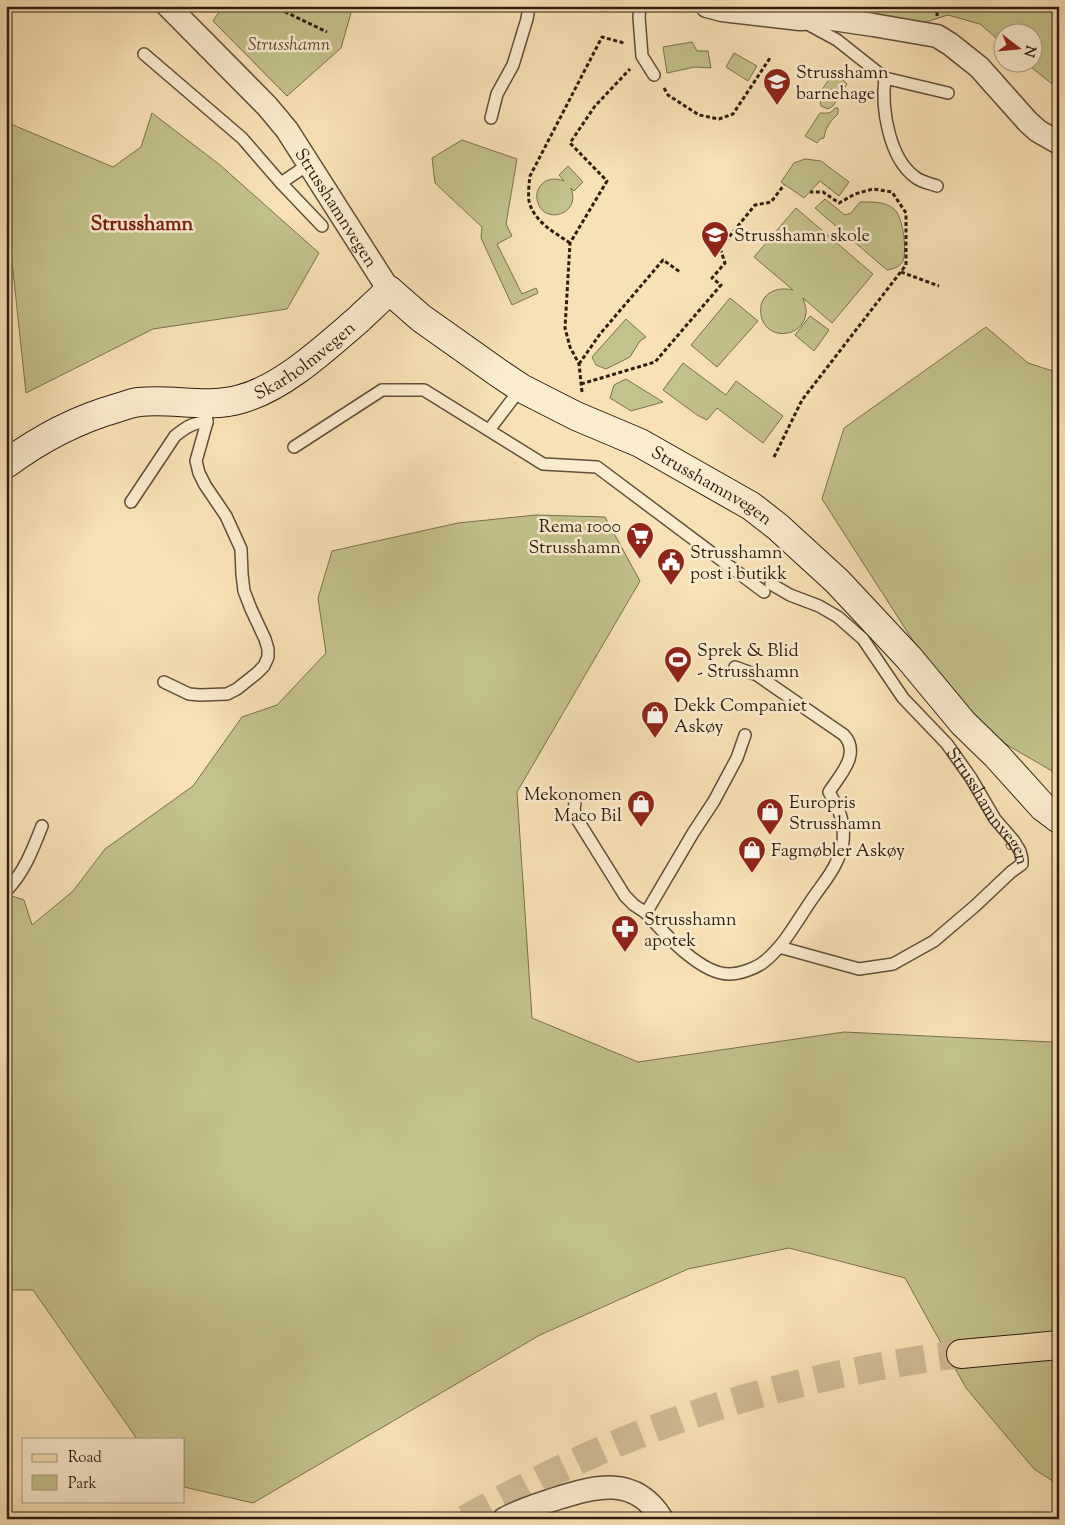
<svg xmlns="http://www.w3.org/2000/svg" width="1065" height="1525" font-family="'Sorts Mill Goudy',serif">
	<style>
		.green { fill: #c3c28a; stroke: #78704e }
		.lines { fill: none; stroke-linecap: round; stroke-linejoin: round }
		.primary-tunnel { stroke: #cfbb94; stroke-width: 28; stroke-dasharray: 28 14; stroke-linecap: butt }
		.lane-casing { stroke: #604f3a; stroke-width: 14 }
		.street-casing { stroke: #604f3a; stroke-width: 25 }
		.secondary-casing { stroke: #2d1e11; stroke-width: 30 }
		.primary-casing { stroke: #2d1e11; stroke-width: 30 }
		.path { stroke: #2d1e11; stroke-width: 3; stroke-dasharray: 4 2.5; stroke-linecap: butt }
		.lane { stroke: #faeccf; stroke-width: 11 }
		.street { stroke: #faeccf; stroke-width: 22 }
		.secondary { stroke: #faeccf; stroke-width: 28 }
		.primary { stroke: #f8e2b5; stroke-width: 28 }
		.labels { text-anchor: middle; stroke-width: 5; stroke-linejoin: round; paint-order: stroke }
		.park-label { font-size: 18px; font-style: italic; fill: #5a4f35; stroke: #faeccf }
		.poi-label { font-size: 18px; fill: #2d1e11; stroke: #faeccf; text-anchor: start }
		.street-label { font-size: 18px; fill: #2d1e11; stroke: #faeccf }
		.quarter-label { font-size: 20px; font-weight: bold; fill: #7a1f14; stroke: #faeccf }
	</style>
	<rect width="100%" height="100%" fill="#f8e2b5"/>
	<filter id="stains"><feTurbulence type="fractalNoise" baseFrequency=".004" numOctaves="4"/><feColorMatrix values="0 0 0 0 .2 0 0 0 0 .09 0 0 0 0 .02 0 0 0 .5 -.17"/></filter>
	<radialGradient id="worn" r=".72"><stop offset=".6" stop-color="#630" stop-opacity="0"/><stop offset="1" stop-color="#630" stop-opacity=".3"/></radialGradient>
	<path class="green" d="M223 6H353L341 48 287 96 213 21Z
		M760 6H1059V69L1052 84 1026 63 1032 62V32H1002V43L980 24 948 15 926 22Z
		M692 42 697 51H708L711 68 695 67 667 73 663 47Z
		M734 53 757 66 748 81 726 67Z
		M832 75 839 76 847 84 833 106 828 109 821 106 819 94Z
		M835 108H838V114C830 121 825 129 824 138L820 139 817 143 805 136 820 113C827 113 831 114 835 108Z
		M152 113 220 165 319 253 287 309 153 329 26 393 10 243 6 238V122L113 167 141 147Z
		M462 140 517 159 506 224 512 236 497 244 522 294 536 288 538 293 512 305 481 238 482 227 435 183 432 158Z
		M805 159 821 161 849 182 839 196 820 181 804 198 781 182 794 163Z
		M568 166 583 182 574 191 571 188C582 216 541 226 537 199 536 193 538 188 542 184 548 178 556 178 564 181L559 175Z
		M825 199 845 215 851 213 860 202C871 202 885 201 894 209 903 216 907 250 903 261 900 267 893 269 887 270L815 208Z
		M796 208 873 274 832 323 803 298C804 303 807 308 806 313 803 339 765 341 761 315 760 308 761 302 765 297 773 288 784 288 793 290L754 257Z
		M730 298 758 321 717 367 691 345Z
		M810 316 829 330 814 351 795 335Z
		M626 319 646 337 640 341 630 357 606 369 596 365 592 357Z
		M986 327 1028 363 1059 373V775L964 720 822 499 844 428Z
		M683 363 726 395 736 381 783 416 763 443 717 408 707 420 697 415 663 390Z
		M626 379 663 402 631 411 610 398 614 385Z
		M536 515 605 517 640 581 517 792 532 1018 638 1062 844 1032 1051 1042 1059 1035V1485L1034 1469 966 1388 905 1278 789 1248 688 1269 540 1335 253 1503 184 1487V1439H137L33 1290H6V894L24 900 32 925 73 891 105 849 193 786 242 717 277 705 326 653 318 598 332 551 458 523Z"/>
	<g class="lines">
		<path class="primary-tunnel" d="M465 1519C521 1488 577 1459 635 1436 740 1394 849 1368 961 1354"/>
		<defs>
			<g id="lane">
				<path d="M640 6 639 17 642 56 654 75"/>
				<path d="M804 22 837 40 885 78 948 93"/>
				<path d="M144 54 242 138 281 183 322 226"/>
				<path d="M885 78C881 108 889 158 915 177 921 182 929 183 937 186"/>
				<path d="M491 118 497 94 513 65 527 19 529 6"/>
				<path d="M281 183 309 164"/>
				<path d="M489 430 521 388"/>
				<path d="M294 447 382 390H424L543 464 597 467 764 592"/>
				<path d="M131 502 175 436C185 428 193 422 207 422"/>
				<path id="s1" d="M771 584 790 595 819 606 838 617 863 639 903 698 947 744 971 778 995 819 1014 841 1020 851 1022 859V864L1011 872 975 906 934 941 893 964 859 969 779 947"/>
				<path d="M164 682 189 694 200 695 227 694 237 689 257 673 264 666 268 657V649L265 639 251 609 244 591 242 574 241 549 226 516 205 485 199 473 196 461 207 422 205 404"/>
				<path d="M575 802 574 810 577 819 625 896 634 905 646 913 693 833 714 801 737 758 745 735"/>
				<path d="M6 891C24 873 33 849 42 826"/>
				<path d="M646 913C664 933 700 974 729 974 740 974 757 968 765 961 786 944 799 917 815 895 822 885 831 874 836 863 839 857 842 849 843 842 845 821 839 809 829 792 840 775 861 754 844 735L757 675 735 667"/>
			</g>
			<g id="street">
				<path id="s2" d="M168 6 267 106 287 130 389 290"/>
				<path d="M707 6 722 10 800 19 826 18 873 25 937 36 950 44 979 67 1028 122 1038 131 1059 143"/>
				<path d="M504 1519C520 1510 537 1505 555 1499 596 1486 635 1475 662 1519"/>
			</g>
			<g id="secondary">
				<path id="s3" d="M6 464C41 438 75 420 117 408 124 406 131 403 139 402 173 398 207 409 241 399 284 387 325 348 359 319 369 309 379 301 389 290L421 318 500 374 521 388 576 416 640 443 751 506 778 527 837 581 909 658 963 723 997 756 1043 807 1059 819"/>
			</g>
			<path id="primary" d="M961 1354 1059 1345"/>
		</defs>
		<use href="#lane" class="lane-casing"/>
		<use href="#street" class="street-casing"/>
		<use href="#secondary" class="secondary-casing"/>
		<use href="#primary" class="primary-casing"/>
		<path class="path" d="M273 6 327 32
			M937 16V6
			M664 88 668 95 699 115 719 119 733 114 770 58
			M570 243C554 232 534 222 529 201 528 193 529 184 530 176L602 37 624 43
			M901 272 939 286
			M579 364 600 334 663 260 680 272
			M581 384 655 362 721 285 712 278 725 263 720 248 755 205 771 202 784 185
			M582 392 579 364 570 347 565 328 570 243 607 181 570 143 595 106 630 69
			M774 457 802 400 906 265V213L892 192 873 189 855 194 839 203 823 192H810"/>
		<use href="#lane" class="lane"/>
		<use href="#street" class="street"/>
		<use href="#secondary" class="secondary"/>
		<use href="#primary" class="primary"/>
	</g>
	<defs>
		<symbol id="school-pin" viewBox="-11 -11 22 30"><path d="M0 17L-7.5 6A9.5 9.5 0 1 1 7.5 6Z" fill="#8f2418" stroke="#faeccf"/><path d="M0-5L7-2L0 1L-7-2ZM-4 1L0 2.5L4 1V4Q0 6-4 4Z" fill="#fff"/></symbol>
		<symbol id="supermarket-pin" viewBox="-11 -11 22 30"><path d="M0 17L-7.5 6A9.5 9.5 0 1 1 7.5 6Z" fill="#8f2418" stroke="#faeccf"/><path d="M-6-5.5h2.5l.6 2H6L4.5 2H-2.5L-4.4-4H-6ZM-1.5 3.2a1.3 1.3 0 1 0 .1 0ZM3 3.2a1.3 1.3 0 1 0 .1 0Z" fill="#fff"/></symbol>
		<symbol id="civic-pin" viewBox="-11 -11 22 30"><path d="M0 17L-7.5 6A9.5 9.5 0 1 1 7.5 6Z" fill="#8f2418" stroke="#faeccf"/><path d="M-.6-6.5H3V-4.5H.6V-3L4-1V1h2V6H-6V1h2V-1L-.6-3ZM-1.2 2.5V6h2.4V2.5Z" fill="#fff"/></symbol>
		<symbol id="stadium-pin" viewBox="-11 -11 22 30"><path d="M0 17L-7.5 6A9.5 9.5 0 1 1 7.5 6Z" fill="#8f2418" stroke="#faeccf"/><path d="M0-5a6.5 5 0 1 0 0 10a6.5 5 0 1 0 0-10ZM-3.5-1.8h7v3.6h-7Z" fill="#fff"/></symbol>
		<symbol id="shop-pin" viewBox="-11 -11 22 30"><path d="M0 17L-7.5 6A9.5 9.5 0 1 1 7.5 6Z" fill="#8f2418" stroke="#faeccf"/><path d="M-5-2.5h2.3a2.7 3.5 0 0 1 5.4 0H5L5.5 6h-11ZM-1.5-2.5h3a1.5 2.3 0 0 0-3 0Z" fill="#fff"/></symbol>
		<symbol id="pharmacy-pin" viewBox="-11 -11 22 30"><path d="M0 17L-7.5 6A9.5 9.5 0 1 1 7.5 6Z" fill="#8f2418" stroke="#faeccf"/><path d="M-2-6h4v4h4v4h-4v4h-4v-4h-4v-4h4Z" fill="#fff"/></symbol>
	</defs>
	<g fill-rule="evenodd">
		<use href="#school-pin" x="761" y="66" width="32" height="43"/>
		<use href="#school-pin" x="699" y="219" width="32" height="43"/>
		<use href="#supermarket-pin" x="624" y="520" width="32" height="43"/>
		<use href="#civic-pin" x="655" y="546" width="32" height="43"/>
		<use href="#stadium-pin" x="662" y="644" width="32" height="43"/>
		<use href="#shop-pin" x="639" y="699" width="32" height="43"/>
		<use href="#shop-pin" x="625" y="788" width="32" height="43"/>
		<use href="#shop-pin" x="754" y="796" width="32" height="43"/>
		<use href="#shop-pin" x="736" y="834" width="32" height="43"/>
		<use href="#pharmacy-pin" x="609" y="913" width="32" height="43"/>
	</g>
	<g class="labels">
		<g class="park-label">
			<text x="289" y="50">Strusshamn</text>
		</g>
		<g class="poi-label">
			<text x="796" y="78">Strusshamn<tspan x="796" dy="21">barnehage</tspan></text>
			<text x="734" y="241">Strusshamn skole</text>
			<text x="621" y="532" text-anchor="end">Rema 1000<tspan x="621" dy="21">Strusshamn</tspan></text>
			<text x="690" y="558">Strusshamn<tspan x="690" dy="21">post i butikk</tspan></text>
			<text x="697" y="656">Sprek &amp; Blid<tspan x="697" dy="21">- Strusshamn</tspan></text>
			<text x="674" y="711">Dekk Companiet<tspan x="674" dy="21">Askøy</tspan></text>
			<text x="622" y="800" text-anchor="end">Mekonomen<tspan x="622" dy="21">Maco Bil</tspan></text>
			<text x="789" y="808">Europris<tspan x="789" dy="21">Strusshamn</tspan></text>
			<text x="771" y="856">Fagmøbler Askøy</text>
			<text x="644" y="925">Strusshamn<tspan x="644" dy="21">apotek</tspan></text>
		</g>
		<g class="street-label">
			<text dy="6" stroke="none"><textPath href="#s2" startOffset="264">Strusshamnvegen</textPath></text>
			<text dy="6" stroke="none"><textPath href="#s3" startOffset="325">Skarholmvegen</textPath></text>
			<text dy="6" stroke="none"><textPath href="#s3" startOffset="815">Strusshamnvegen</textPath></text>
			<text dy="6" stroke="none"><textPath href="#s1" startOffset="318">Strusshamnvegen</textPath></text>
		</g>
		<g class="quarter-label">
			<text x="142" y="230">Strusshamn</text>
		</g>
	</g>
	<rect width="1065" height="1525" fill="none" stroke="#f8e2b5" stroke-width="25"/>
	<rect x="8" y="8" width="1050" height="1510" fill="none" stroke="#2d1e11" stroke-width="2.5"/>
	<rect x="12" y="12" width="1040" height="1500" fill="none" stroke="#2d1e11"/>
	<rect x="22" y="1438" width="162" height="65" fill="#faeccf" stroke="#a89a83"/>
	<rect x="32" y="1454" width="25" height="8" fill="#f8e2b5" stroke="#a89a83"/>
	<text x="68" y="1462" font-size="15" fill="#2d1e11">Road</text>
	<rect x="32" y="1475" width="25" height="15" fill="#c3c28a" stroke="#a89a83"/>
	<text x="68" y="1488" font-size="15" fill="#2d1e11">Park</text>
	<g transform="translate(1018 48) rotate(106)"><circle r="24" fill="#faeccf" stroke="#a89a83"/>
	<path d="M0-4L9 19L0 12L-9 19Z" fill="#8f2418"/>
	<text y="-8" font-size="14" font-weight="bold" text-anchor="middle" fill="#2d1e11">N</text>
	</g>
	<rect width="100%" height="100%" filter="url(#stains)"/>
	<rect width="100%" height="100%" fill="url(#worn)"/>
</svg>
